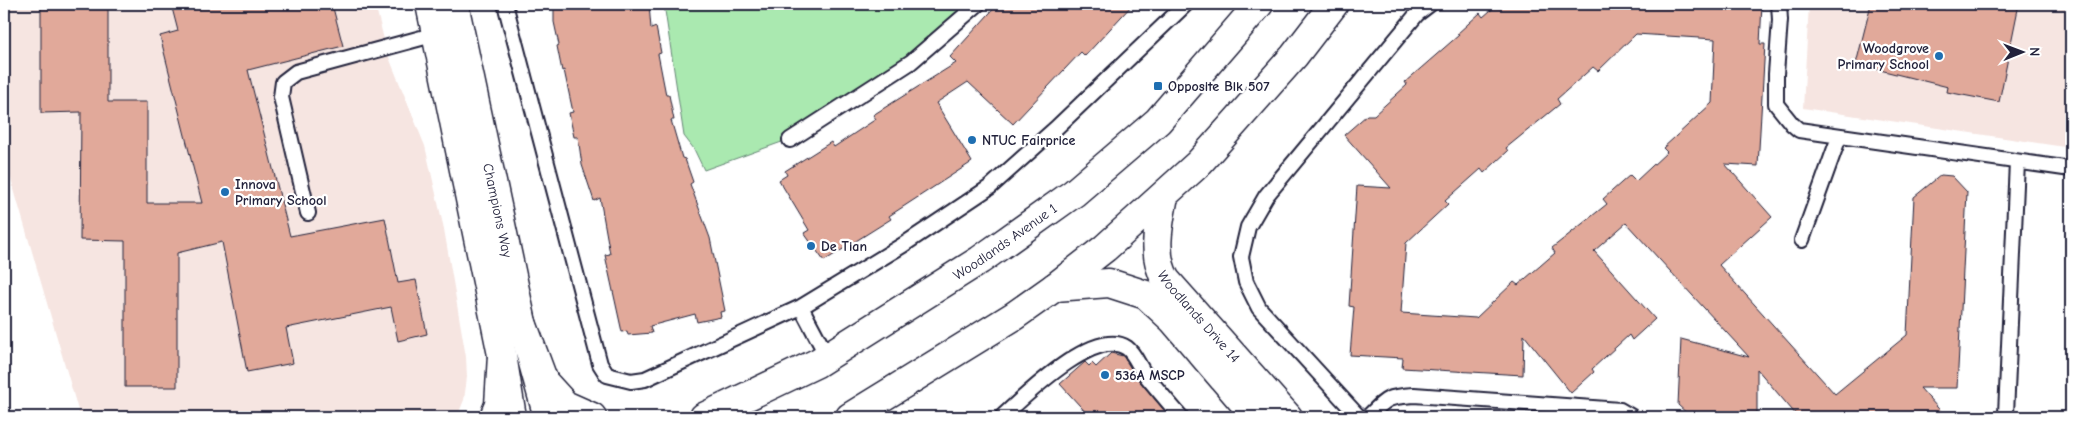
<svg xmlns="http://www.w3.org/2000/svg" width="2075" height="421" font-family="'Comic Neue',sans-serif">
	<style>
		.built { fill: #f6e5e1 }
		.green { fill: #aae9b0; stroke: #668676 }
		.building { fill: #e1a99a; stroke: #22223b; fill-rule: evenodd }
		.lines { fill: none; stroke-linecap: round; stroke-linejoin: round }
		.service-casing { stroke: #22223b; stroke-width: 18 }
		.minor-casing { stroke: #22223b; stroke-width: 31 }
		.tertiary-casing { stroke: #22223b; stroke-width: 31 }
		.service { stroke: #fff; stroke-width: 14 }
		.minor { stroke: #fff; stroke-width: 28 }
		.tertiary { stroke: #fff; stroke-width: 28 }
		.poi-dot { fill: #1f6fb2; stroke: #fff; stroke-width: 2 }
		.labels { text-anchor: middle; stroke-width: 4.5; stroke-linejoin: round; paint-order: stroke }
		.poi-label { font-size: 14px; font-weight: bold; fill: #22223b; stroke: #fff; text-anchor: start }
		.street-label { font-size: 14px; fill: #22223b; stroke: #fff }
	</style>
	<rect width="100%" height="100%" fill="#fff"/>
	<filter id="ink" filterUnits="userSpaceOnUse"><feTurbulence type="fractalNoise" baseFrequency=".02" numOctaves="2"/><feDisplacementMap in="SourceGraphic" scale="10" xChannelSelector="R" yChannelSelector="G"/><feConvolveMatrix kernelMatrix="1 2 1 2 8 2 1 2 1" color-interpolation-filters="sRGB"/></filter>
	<g filter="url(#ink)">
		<path class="built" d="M4 4H375L388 55 425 146 444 229 466 357 467 377 464 400 457 417H80L4 155Z
			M1809 4H2071V148L1803 108Z"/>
		<path class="green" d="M664 4H974L909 60 790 139 704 170 694 149 684 136Z"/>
		<path class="building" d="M41 4H108V102H147V203H202L160 36 178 31 171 4H332L343 46 248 70 290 236 385 218 398 283 416 280 427 334 398 341 391 307 286 328 293 363 247 372 222 242 177 253V387H125V241L80 240 81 112 41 113Z
			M554 4H649L651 29 656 27 661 53 658 54 666 95H669L674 120H671L682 158 685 159 693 182 690 184 710 238 725 311 720 312 721 317 697 322 695 314 650 326 652 333 628 335 627 331 622 332 605 255 610 254 600 198 594 201 582 165 578 137H574L569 113 573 112 564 70 562 71 557 46 559 45 554 22Z
			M998 4H1133L1085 56 1081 52 1013 124 968 82 936 103 972 162 889 216 891 219 824 261 804 233 809 230 779 180 787 175 785 171 831 142 834 147 876 119 873 115 956 63 950 57Z
			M1498 4H1762L1760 44H1765L1758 166 1725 164 1772 217 1719 265 1835 394 1907 335 1914 197 1941 175 1952 176 1967 192 1957 388H1920L1946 417H1798L1757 369V417H1691L1678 405 1681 339 1749 357 1626 223 1594 251 1655 319 1632 340 1629 335 1592 369 1594 372 1571 393 1524 335 1523 375 1402 368 1403 358 1350 355 1354 307 1349 306 1357 186 1391 188 1344 135 1367 115H1374L1407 85 1405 82 1459 35 1457 34 1480 13 1483 17ZM1636 34 1715 39 1712 103 1663 148 1667 152 1636 181 1630 175 1603 199 1607 204 1552 248 1555 253 1518 285 1514 282 1476 318 1401 313 1406 243 1448 204 1445 201 1481 169 1484 173 1508 151 1506 148 1560 104 1557 99 1593 67 1598 71Z
			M1871 4H2019L1999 102 1947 92 1948 87 1856 64Z
			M1111 353 1123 356 1137 378 1170 417H1090L1060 384 1085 362 1089 366 1092 363 1096 367Z"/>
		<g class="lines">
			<defs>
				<path id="service" d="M505 4 600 364 607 375 631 381 645 379 801 307 903 245 990 187 1055 129 1186 4
					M1779 4 1780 20 1776 74V104L1792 124 1799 130 2071 169
					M790 140 911 62 978 4
					M308 213 281 97 283 82 296 72 436 34
					M1802 240 1839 137
					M801 307 827 356
					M2006 414 2017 162
					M1002 417C1024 397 1095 326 1127 348 1134 353 1139 366 1144 373 1156 388 1169 403 1181 417
					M1359 417 1259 308 1246 282 1241 257 1248 227 1266 196 1417 14 1430 4
					M1368 417C1387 398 1386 397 1414 395L1620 410 1632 417"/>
				<g id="minor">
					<path d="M430 4 502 355 512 417"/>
					<path id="s1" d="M454 4 522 323 548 417"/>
					<path id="s2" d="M1164 196C1159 222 1151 255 1166 280L1288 417"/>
					<path d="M1055 287 1109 283 1146 295 1173 320 1256 417"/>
				</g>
				<g id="tertiary">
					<path d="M522 323 544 382 565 405 592 417"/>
					<path d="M494 417 499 405 502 355"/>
					<path id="s3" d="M704 417 817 363 980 260 1074 193 1158 121 1259 4"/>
					<path d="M850 417 1014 316 1055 287 1105 248 1198 164 1294 56 1334 4"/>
				</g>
			</defs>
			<use href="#service" class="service-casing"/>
			<use href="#minor" class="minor-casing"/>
			<use href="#tertiary" class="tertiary-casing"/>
			<use href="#service" class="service"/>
			<use href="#minor" class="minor"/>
			<use href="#tertiary" class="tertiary"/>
		</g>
	</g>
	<g class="poi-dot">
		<circle cx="1939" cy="56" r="5"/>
		<rect x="1153" y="81" width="10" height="10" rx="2.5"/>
		<circle cx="972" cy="140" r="5"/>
		<circle cx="225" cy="192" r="5"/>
		<circle cx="811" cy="246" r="5"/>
		<circle cx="1105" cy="375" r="5"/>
	</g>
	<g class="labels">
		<g class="poi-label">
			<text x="1929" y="53" text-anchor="end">Woodgrove<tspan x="1929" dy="16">Primary School</tspan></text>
			<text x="1168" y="91">Opposite Blk 507</text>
			<text x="982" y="145">NTUC Fairprice</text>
			<text x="235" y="189">Innova<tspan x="235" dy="16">Primary School</tspan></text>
			<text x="821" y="251">De Tian</text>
			<text x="1115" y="380">536A MSCP</text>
		</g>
		<g class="street-label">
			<text dy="5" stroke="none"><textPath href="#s1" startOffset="211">Champions Way</textPath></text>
			<text dy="5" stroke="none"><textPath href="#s3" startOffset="349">Woodlands Avenue 1</textPath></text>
			<text dy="5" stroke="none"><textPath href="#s2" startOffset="135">Woodlands Drive 14</textPath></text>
		</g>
	</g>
	<rect width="2075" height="421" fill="none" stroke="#fff" stroke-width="20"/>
	<rect x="10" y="10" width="2055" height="401" fill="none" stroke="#22223b" stroke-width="2" filter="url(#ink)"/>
	<g transform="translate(2022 52) rotate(89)" stroke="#ffffff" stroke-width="4" paint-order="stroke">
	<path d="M0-4L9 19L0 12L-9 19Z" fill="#22223b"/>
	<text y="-8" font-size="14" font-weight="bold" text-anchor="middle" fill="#22223b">N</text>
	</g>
</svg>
